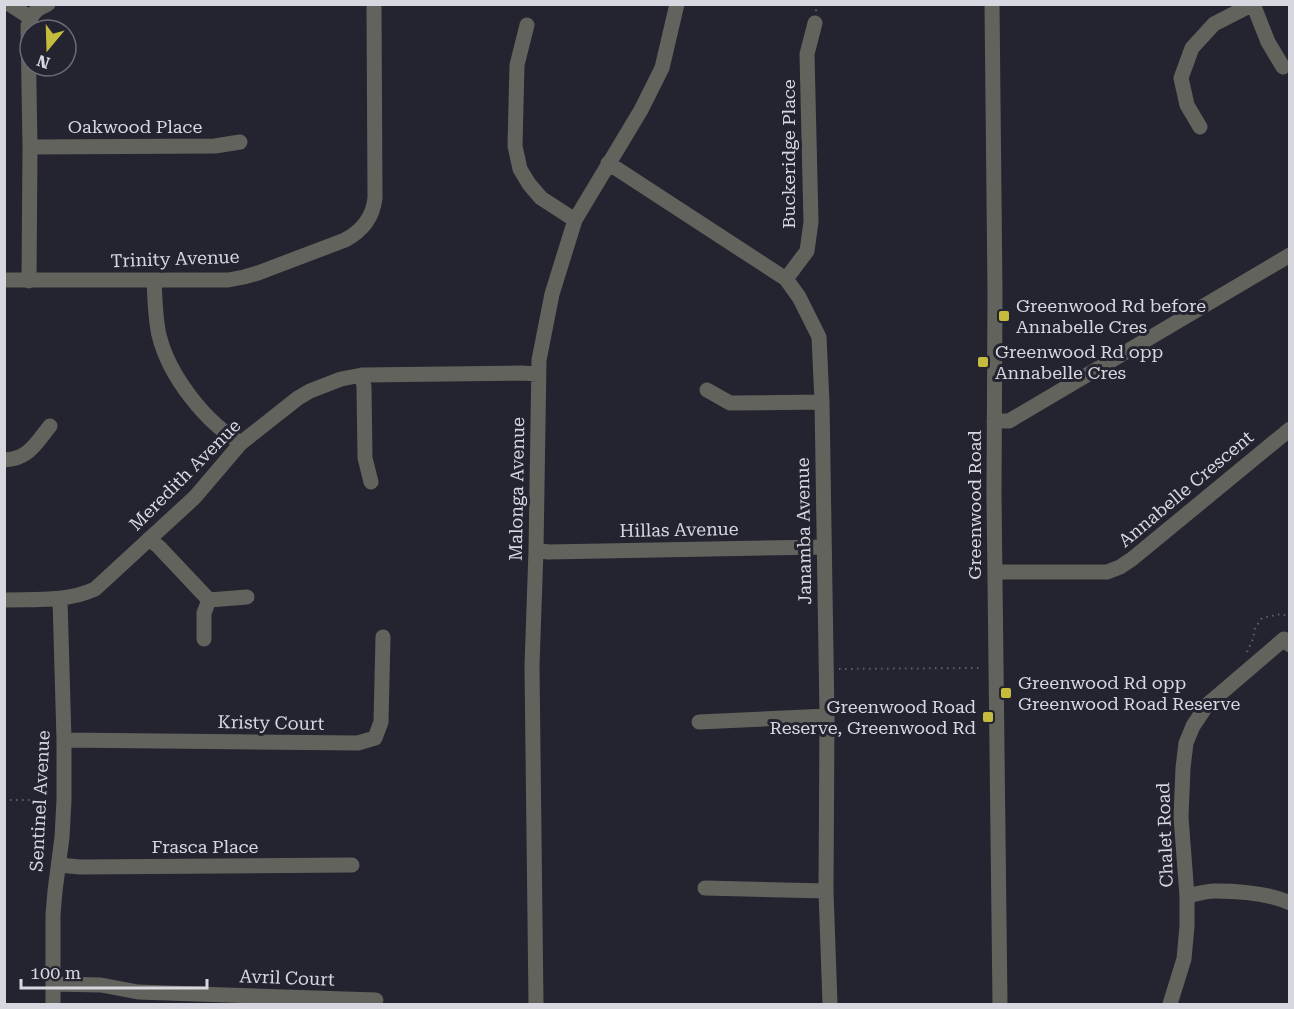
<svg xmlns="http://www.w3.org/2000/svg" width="1294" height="1009" font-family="'Roboto Serif',serif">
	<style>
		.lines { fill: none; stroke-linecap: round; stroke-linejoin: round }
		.path { stroke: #61616b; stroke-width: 2; stroke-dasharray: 1.5 4.5; stroke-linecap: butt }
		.minor { stroke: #63635d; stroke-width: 15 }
		.poi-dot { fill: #c5bc3d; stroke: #242430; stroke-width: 2 }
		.labels { text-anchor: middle; stroke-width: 6; stroke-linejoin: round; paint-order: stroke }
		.street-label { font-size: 18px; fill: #d7d7df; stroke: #242430 }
		.poi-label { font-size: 18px; fill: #d7d7df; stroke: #242430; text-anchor: start }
	</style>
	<rect width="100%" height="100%" fill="#242430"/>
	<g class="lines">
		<path class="path" d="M816 11V4
			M1247 652 1253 639 1255 628 1262 618 1281 614 1290 617
			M839 669 980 668
			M4 800H52"/>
		<path class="minor" d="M9 4 31 18
			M992 4 995 293 994 495 1000 1004
			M527 25 517 65 515 146 520 169 529 184 541 198 575 220
			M1200 127 1187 105 1181 78 1192 48 1214 24 1253 4 1268 42 1283 67
			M30 147 215 146 240 142
			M608 163 786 279 799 297 819 337 822 402 827 716 826 891 830 1004
			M786 279 807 251 811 222 807 54 815 23
			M4 280H228L244 277 258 273 345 240C362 231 373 217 375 198L374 4
			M154 280C155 299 155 317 159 335 169 376 205 422 241 443
			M29 281 30 147 28 26C32 13 35 10 48 4
			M362 375 364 387 365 458 371 482
			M707 390 730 403 822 402
			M994 421H1009L1290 255
			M4 460C29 459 36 443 50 426
			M149 539 159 547 209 600 247 597
			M536 550 548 552 824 547
			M996 572H1107L1120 567 1132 559 1290 429
			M4 600C35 599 67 602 95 589L195 497 241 443 298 398 310 391 341 379 362 375 521 373 538 374
			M204 639V613L209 600
			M699 722 827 716
			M64 740 358 743 375 738 381 722 383 637
			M59 865 80 867 352 865
			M705 888 826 891
			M1187 896C1196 894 1206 891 1215 891 1238 891 1268 893 1290 903
			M53 984 101 985 138 992 376 1000
			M53 1004V915L55 891 62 837 64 800V740L60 599
			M536 1004 532 666 536 550 539 360 552 294 575 220 641 110 662 68 677 4
			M1170 1004 1184 959 1187 926V896L1181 817 1183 768 1186 743 1193 726 1207 705 1284 639 1290 645"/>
	</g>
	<g class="poi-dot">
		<rect x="998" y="310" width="12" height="12" rx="3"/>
		<rect x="977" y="356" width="12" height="12" rx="3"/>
		<rect x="1000" y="687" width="12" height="12" rx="3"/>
		<rect x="982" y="711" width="12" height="12" rx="3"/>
	</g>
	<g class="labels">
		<g class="street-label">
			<text x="135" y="133">Oakwood Place</text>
			<text transform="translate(789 154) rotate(-90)" y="6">Buckeridge Place</text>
			<text transform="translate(175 259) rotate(-2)" y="6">Trinity Avenue</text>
			<text transform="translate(185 475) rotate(-45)" y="6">Meredith Avenue</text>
			<text transform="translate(517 489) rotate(-89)" y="6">Malonga Avenue</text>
			<text transform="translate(1186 489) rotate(-40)" y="6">Annabelle Crescent</text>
			<text transform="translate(975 505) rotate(-90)" y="6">Greenwood Road</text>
			<text transform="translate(679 530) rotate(-1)" y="6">Hillas Avenue</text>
			<text transform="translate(804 531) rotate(-91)" y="6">Janamba Avenue</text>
			<text transform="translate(271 723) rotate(1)" y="6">Kristy Court</text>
			<text transform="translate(40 801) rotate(-87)" y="6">Sentinel Avenue</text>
			<text transform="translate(1165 835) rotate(-92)" y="6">Chalet Road</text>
			<text x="205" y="853">Frasca Place</text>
			<text transform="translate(287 978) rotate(2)" y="6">Avril Court</text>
		</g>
		<g class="poi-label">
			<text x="1016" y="312">Greenwood Rd before<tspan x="1016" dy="21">Annabelle Cres</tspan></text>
			<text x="995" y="358">Greenwood Rd opp<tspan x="995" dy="21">Annabelle Cres</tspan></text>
			<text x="1018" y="689">Greenwood Rd opp<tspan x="1018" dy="21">Greenwood Road Reserve</tspan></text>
			<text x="976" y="713" text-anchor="end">Greenwood Road<tspan x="976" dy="21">Reserve, Greenwood Rd</tspan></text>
		</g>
	</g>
	<rect width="1294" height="1009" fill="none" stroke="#d7d7df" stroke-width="12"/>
	<g transform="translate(48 48) rotate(199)"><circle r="28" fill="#242430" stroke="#6c6c76" stroke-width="1.5"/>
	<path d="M0-4.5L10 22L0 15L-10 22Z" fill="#c5bc3d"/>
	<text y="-9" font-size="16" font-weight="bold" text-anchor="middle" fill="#d7d7df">N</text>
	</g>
	<path d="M21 979v9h186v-9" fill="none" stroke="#d7d7df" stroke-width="3"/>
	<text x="30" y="979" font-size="18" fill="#d7d7df" stroke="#242430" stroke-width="4.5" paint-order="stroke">100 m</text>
</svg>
